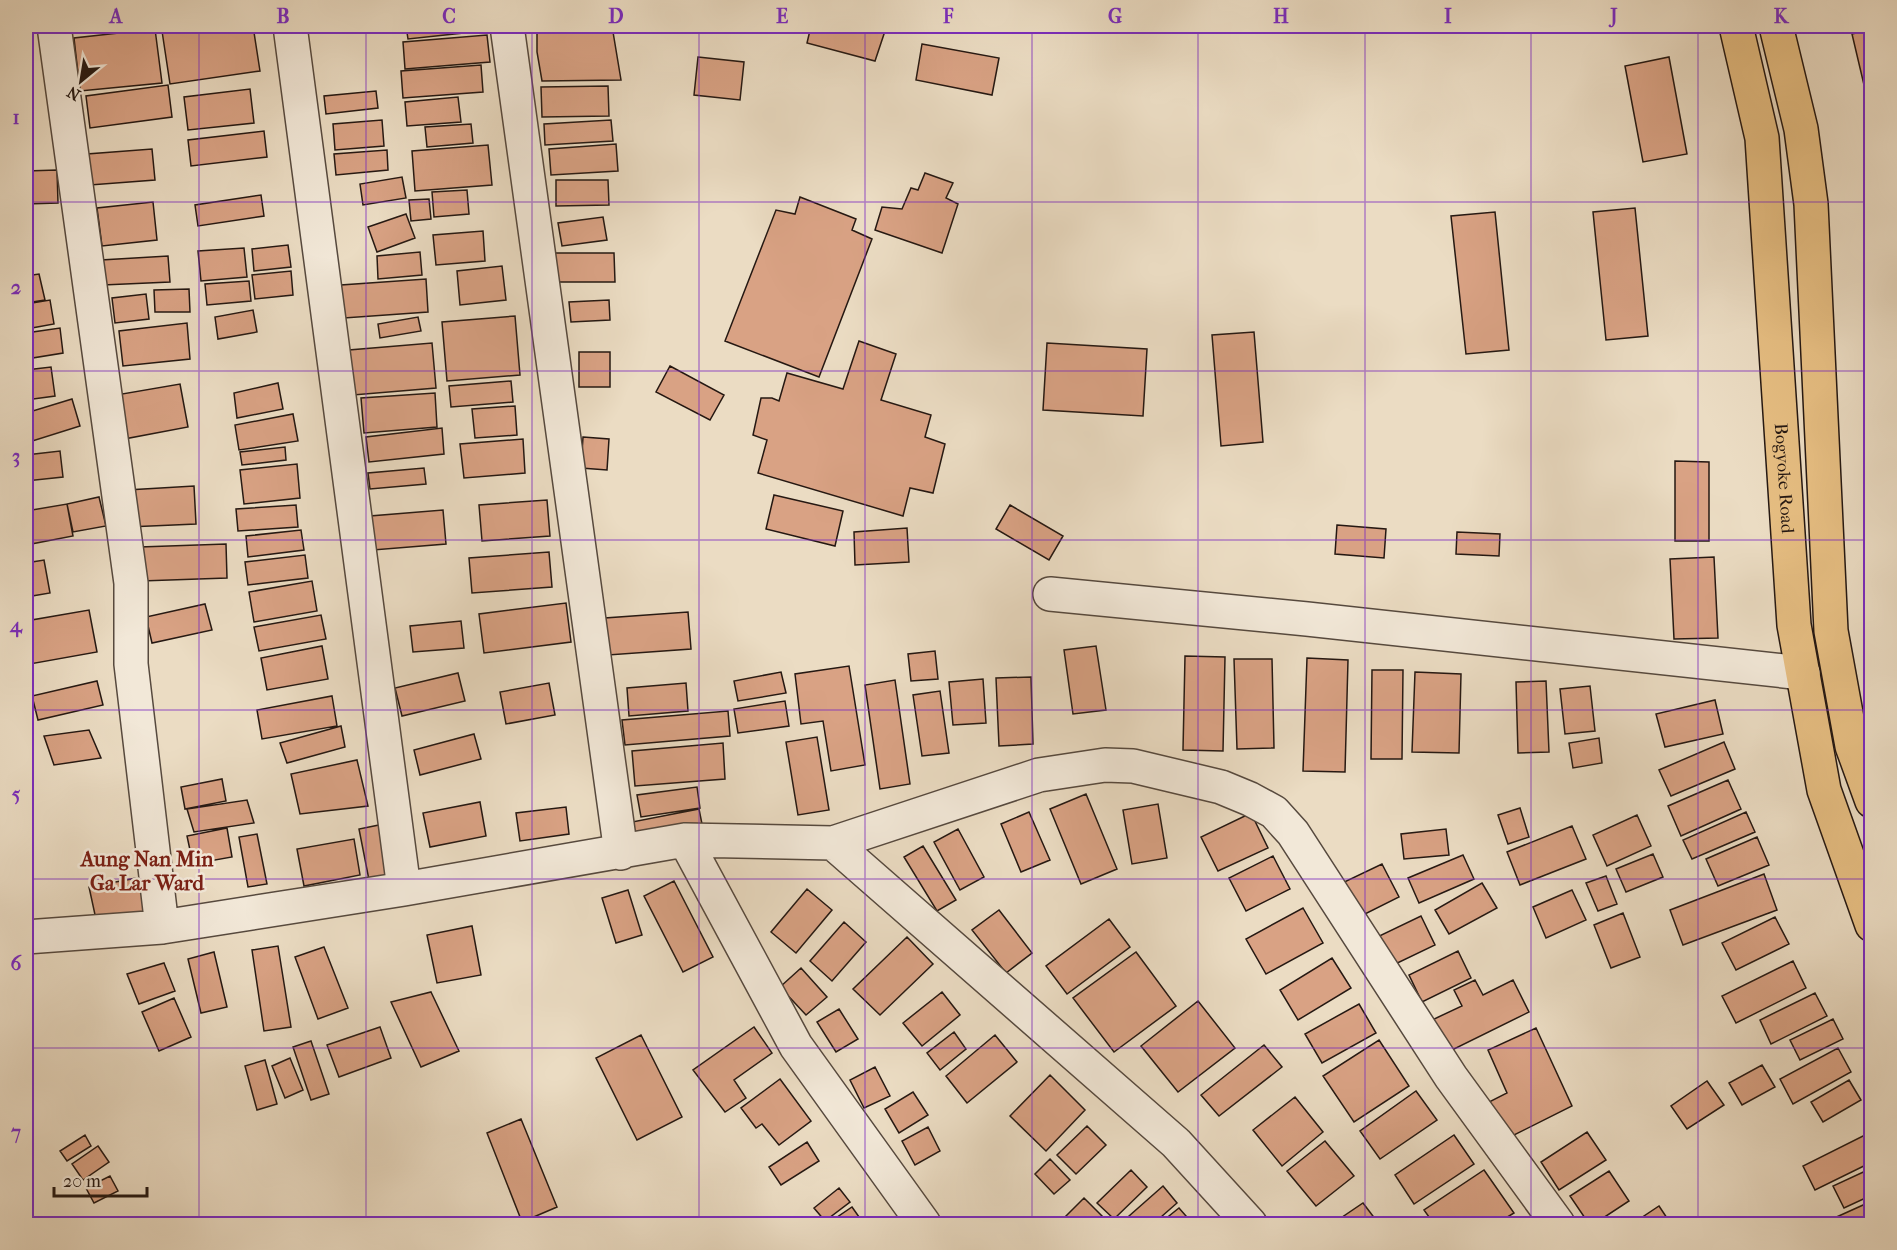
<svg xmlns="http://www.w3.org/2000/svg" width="1897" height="1250" font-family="'IM FELL French Canon',serif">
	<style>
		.building { fill: #d9a284; stroke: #251812; stroke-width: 1.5 }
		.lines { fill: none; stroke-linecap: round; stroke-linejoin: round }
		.minor-casing { stroke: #56493e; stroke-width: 36 }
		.major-casing { stroke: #251812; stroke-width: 36 }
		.minor { stroke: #f2e8d8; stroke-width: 33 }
		.major { stroke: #e6be82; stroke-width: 33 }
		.grid { fill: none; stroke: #7b2cbf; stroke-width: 1.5; stroke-opacity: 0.55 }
		.labels { text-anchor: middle; stroke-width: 5; stroke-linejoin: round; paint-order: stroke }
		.street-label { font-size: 18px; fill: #251812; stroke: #f2e8d8 }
		.quarter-label { font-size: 21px; font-weight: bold; fill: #7a1f14; stroke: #f2e8d8 }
		.neatline { fill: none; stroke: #7b2cbf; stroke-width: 2 }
		.grid-label { font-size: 20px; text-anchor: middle; font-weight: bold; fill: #7b2cbf }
	</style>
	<rect width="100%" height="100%" fill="#ebdcc3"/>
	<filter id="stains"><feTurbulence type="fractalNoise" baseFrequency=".00333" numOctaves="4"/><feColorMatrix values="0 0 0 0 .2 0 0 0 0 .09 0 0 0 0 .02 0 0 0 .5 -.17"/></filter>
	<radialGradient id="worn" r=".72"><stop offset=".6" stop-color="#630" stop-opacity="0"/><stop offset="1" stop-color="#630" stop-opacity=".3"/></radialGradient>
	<path class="building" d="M64 26H104L65 30Z
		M199 26H253L260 71 170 84 162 31Z
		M311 26H367V27H311Z
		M406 26H481L482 31 408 39Z
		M537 26H612L621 80 542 81 537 52Z
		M811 26H864L885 31 875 61 807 43Z
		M155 29 162 83 80 91 74 38Z
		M1872 29V84L1864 85 1852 34Z
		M487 35 490 62 405 69 403 42Z
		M922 44 999 58 992 95 916 80Z
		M698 57 744 62 740 100 694 95Z
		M1669 57 1687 154 1643 162 1625 66Z
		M481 65 483 92 403 98 401 71Z
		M168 85 172 117 90 128 86 96Z
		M608 86 609 116 542 117 541 87Z
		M250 89 254 123 188 130 184 97Z
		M376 91 378 108 326 114 324 96Z
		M1872 96V131L1865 97Z
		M458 97 461 122 407 126 405 102Z
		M382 120 384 146 335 150 333 124Z
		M611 120 613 141 545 145 544 124Z
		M471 124 473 143 427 147 425 127Z
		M264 131 267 157 191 166 188 140Z
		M616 144 618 171 551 175 549 149Z
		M488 145 492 185 415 191 412 151Z
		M152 149 155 180 90 185 87 154Z
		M387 150 388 170 336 175 334 154Z
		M57 170 58 203 26 204V171Z
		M925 173 953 183 946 198 958 204 942 253 875 230 882 207 902 209 911 188 918 190Z
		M402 177 406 198 363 205 360 184Z
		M556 180H608L609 205 556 206Z
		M467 190 469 214 434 217 432 192Z
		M261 195 264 216 198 226 195 205Z
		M800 197 856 219 852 230 872 239 819 377 725 341 776 210 795 214Z
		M429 199 431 219 411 221 409 200Z
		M153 202 157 240 102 246 97 208Z
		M1635 208 1648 336 1606 340 1593 212Z
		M1495 212 1509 350 1466 354 1451 216Z
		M406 214 415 238 377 252 368 227Z
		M603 217 607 240 562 246 558 223Z
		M483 231 485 261 436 265 433 235Z
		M288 245 291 267 254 271 252 249Z
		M244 248 247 277 201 281 198 251Z
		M26 249H29L31 270 26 271Z
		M420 252 422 275 378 279 377 256Z
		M546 253H614L615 282H547Z
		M168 256 170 282 103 285 101 260Z
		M502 266 506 300 460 305 457 271Z
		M291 271 293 295 255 299 252 275Z
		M39 274 45 300 26 303V276Z
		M426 279 428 312 344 318 341 285Z
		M249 281 251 301 207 305 205 284Z
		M189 289 190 312H155L154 290Z
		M146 294 149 319 115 323 112 298Z
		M50 300 54 324 26 329V304Z
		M609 300 610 320 571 322 569 302Z
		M253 310 257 332 218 339 215 317Z
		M515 316 520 375 447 381 442 322Z
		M418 317 421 331 380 338 378 324Z
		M187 323 190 359 123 366 119 331Z
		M60 328 63 353 26 359V333Z
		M1254 332 1263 442 1221 446 1212 335Z
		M859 341 896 354 881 400 931 415 925 437 945 444 933 493 910 488 903 516 758 473 767 440 753 435 761 398H772L779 401 787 373 843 389Z
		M432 343 436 388 353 395 349 350Z
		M1047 343 1147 349 1143 416 1043 410Z
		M579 352H610V387H579Z
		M670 366 724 395 710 420 656 392Z
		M51 367 55 396 26 400V370Z
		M511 381 513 402 451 407 449 386Z
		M278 383 283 409 237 418 234 393Z
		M180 384 188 427 124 439 116 395Z
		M435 393 437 427 364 433 361 398Z
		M72 399 80 426 26 443V413Z
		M515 406 517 435 475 438 472 409Z
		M293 414 298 441 239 450 235 425Z
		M442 428 444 454 369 462 366 437Z
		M583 437 609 439 607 470 581 468Z
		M523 439 525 473 464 478 460 444Z
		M285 447 286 460 242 465 240 452Z
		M60 451 63 477 26 481V455Z
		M1675 461 1709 462V541H1675Z
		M297 464 300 498 244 504 240 470Z
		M424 468 426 484 370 489 368 473Z
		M194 486 196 524 128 527 127 490Z
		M774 495 843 511 835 546 766 529Z
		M99 497 106 526 73 532 67 504Z
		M547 500 550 536 482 541 479 505Z
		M67 504 73 536 26 545V511Z
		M296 505 298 527 238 531 236 509Z
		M1010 505 1063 536 1049 560 996 529Z
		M443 510 446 544 373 550 370 516Z
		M1337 525 1386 529 1384 558 1335 554Z
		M907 528 909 562 855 565 854 532Z
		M301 530 304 550 248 557 246 536Z
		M1457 532 1500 534 1499 556 1456 554Z
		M226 544 227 578 141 581 140 547Z
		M549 552 552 587 472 593 469 558Z
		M305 555 308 578 248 585 245 562Z
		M1714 557 1718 638 1674 639 1670 559Z
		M44 560 50 593 26 597V563Z
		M312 581 317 611 254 622 249 592Z
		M566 603 571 642 484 653 479 614Z
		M205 604 212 630 152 643 146 617Z
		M89 610 97 652 30 664 26 641V621Z
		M688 612 691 649 608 655 605 618Z
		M321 615 326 639 259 651 254 627Z
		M461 621 464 648 413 652 410 626Z
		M322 646 328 679 267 690 261 658Z
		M1096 646 1106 710 1073 714 1064 650Z
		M935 651 938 679 911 681 908 654Z
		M1185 656 1225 657 1223 751 1183 750Z
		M1307 658 1348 660 1345 772 1303 771Z
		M1234 659H1272L1274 748 1237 749Z
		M849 666 865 765 831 771 823 721 801 724 795 674Z
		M1372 670H1403L1402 759H1371Z
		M781 672 786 693 738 701 734 681Z
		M1415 672 1461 674 1459 753 1412 752Z
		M458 673 465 701 402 716 395 688Z
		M1031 677 1033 744 999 746 996 678Z
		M983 679 986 723 953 725 949 682Z
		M895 680 910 784 880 789 865 685Z
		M97 681 103 705 38 720 32 696Z
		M1546 681 1549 752 1518 753 1516 682Z
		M549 683 555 715 506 724 500 692Z
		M686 683 688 711 629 716 627 688Z
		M1590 686 1595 731 1565 734 1560 689Z
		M940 691 949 753 922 756 913 695Z
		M332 696 337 726 262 739 257 710Z
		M1715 700 1723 734 1665 747 1656 714Z
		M785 701 789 726 738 733 734 709Z
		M728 711 730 736 625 745 622 720Z
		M341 726 345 747 287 763 280 743Z
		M89 730 101 758 54 765 44 736Z
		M474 734 481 759 420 775 414 750Z
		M817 737 829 810 798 815 786 742Z
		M1599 738 1602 763 1573 768 1569 743Z
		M1724 742 1735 769 1671 796 1659 770Z
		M723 743 725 779 635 786 632 751Z
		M357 760 368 806 300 814 291 774Z
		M222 779 226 801 185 809 181 787Z
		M1728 780 1741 809 1681 836 1668 806Z
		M697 787 700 808 641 817 637 795Z
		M1086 794 1117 869 1081 884 1050 809Z
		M247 800 254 823 194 832 187 809Z
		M480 802 486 836 430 847 423 813Z
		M1158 804 1167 858 1132 864 1123 810Z
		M566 807 569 834 520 841 516 813Z
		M1520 808 1529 837 1508 844 1498 815Z
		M699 809 704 834 638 848 632 822Z
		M1029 812 1050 860 1021 872 1001 824Z
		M1746 812 1755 832 1692 859 1683 840Z
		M1251 813 1268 848 1218 871 1201 837Z
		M1637 815 1651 846 1607 866 1593 835Z
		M384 824 394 876 369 880 359 829Z
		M1572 826 1586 859 1520 885 1507 852Z
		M227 828 232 857 193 864 187 836Z
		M958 829 984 877 960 890 934 842Z
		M1446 829 1449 855 1404 859 1401 834Z
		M257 834 267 884 248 887 239 837Z
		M1757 837 1769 865 1718 886 1706 859Z
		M354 839 360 875 304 886 297 849Z
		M923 846 956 900 937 911 904 857Z
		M1653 854 1663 877 1626 892 1616 869Z
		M1463 855 1474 879 1419 903 1408 878Z
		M1273 856 1290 889 1246 911 1229 878Z
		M1382 864 1399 897 1357 918 1340 884Z
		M1764 874 1777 910 1683 945 1670 910Z
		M1606 876 1617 904 1598 911 1586 883Z
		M142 877 149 915 97 924 89 887Z
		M674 881 713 957 683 972 644 896Z
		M1482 883 1497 908 1449 934 1435 910Z
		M807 889 832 910 796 953 771 932Z
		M628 890 642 935 616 943 602 898Z
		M1572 890 1586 920 1546 938 1533 907Z
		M1303 908 1323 943 1266 974 1246 939Z
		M999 910 1032 953 1006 973 972 930Z
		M1623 913 1640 957 1611 968 1594 925Z
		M1421 916 1435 945 1387 968 1373 939Z
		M1775 917 1789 944 1736 970 1722 943Z
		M1109 919 1130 947 1067 994 1046 966Z
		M844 922 866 942 832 981 810 961Z
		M472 926 481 975 437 983 427 935Z
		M907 937 933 964 880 1015 853 989Z
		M278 946 291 1027 264 1031 252 950Z
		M324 947 348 1008 318 1019 295 957Z
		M1458 951 1471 978 1422 1002 1409 975Z
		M214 952 227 1007 201 1013 188 959Z
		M1136 952 1176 1006 1114 1052 1073 998Z
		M1332 958 1351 988 1298 1020 1280 990Z
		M1793 961 1806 988 1736 1023 1722 996Z
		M164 963 175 991 139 1004 127 974Z
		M801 968 827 997 806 1015 780 987Z
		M1475 980 1483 995 1513 980 1529 1012 1448 1052 1432 1020 1462 1006 1454 990Z
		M431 992 459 1051 421 1067 391 1002Z
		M942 992 960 1015 922 1046 903 1023Z
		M1815 993 1827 1016 1771 1044 1760 1020Z
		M174 998 191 1037 159 1051 142 1012Z
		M1198 1001 1235 1048 1178 1092 1141 1046Z
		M1359 1004 1376 1033 1322 1063 1305 1034Z
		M839 1009 858 1039 836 1052 817 1022Z
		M1833 1019 1843 1039 1800 1060 1790 1040Z
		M380 1027 391 1058 339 1077 327 1045Z
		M754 1027 772 1053 734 1080 746 1098 725 1112 693 1070Z
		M1536 1028 1572 1106 1506 1139 1489 1102 1507 1093 1488 1050Z
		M954 1032 966 1049 940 1070 927 1053Z
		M641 1035 682 1117 637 1140 596 1058Z
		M995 1035 1017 1062 967 1103 946 1076Z
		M1379 1040 1409 1086 1354 1122 1323 1076Z
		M311 1041 329 1094 311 1100 293 1047Z
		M1264 1045 1282 1067 1219 1116 1201 1095Z
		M1838 1048 1851 1072 1793 1104 1780 1079Z
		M290 1058 303 1090 285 1098 272 1066Z
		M265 1060 277 1104 257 1110 245 1066Z
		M1762 1065 1775 1087 1742 1105 1729 1083Z
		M875 1067 890 1096 864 1108 850 1080Z
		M1050 1075 1085 1110 1046 1151 1010 1116Z
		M780 1079 811 1121 779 1145 762 1124 756 1128 741 1108Z
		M1849 1080 1861 1100 1823 1122 1811 1102Z
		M1707 1081 1724 1105 1687 1129 1671 1106Z
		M1416 1091 1437 1120 1380 1159 1360 1131Z
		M913 1092 928 1115 899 1133 885 1109Z
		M1295 1097 1323 1132 1282 1166 1253 1130Z
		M521 1119 557 1207 522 1222 487 1133Z
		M1087 1126 1106 1145 1076 1174 1057 1155Z
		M928 1127 940 1151 915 1165 902 1141Z
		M1587 1132 1606 1160 1559 1190 1541 1162Z
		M85 1135 91 1146 67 1161 60 1151Z
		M1454 1135 1474 1164 1414 1204 1395 1175Z
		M1865 1135 1872 1148V1162L1815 1190 1803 1166Z
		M1325 1141 1354 1176 1316 1206 1287 1171Z
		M807 1142 819 1161 781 1185 769 1167Z
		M98 1146 109 1162 83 1180 72 1164Z
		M1050 1159 1070 1180 1054 1194 1035 1174Z
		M1872 1168V1195L1844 1208 1833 1186Z
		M1131 1170 1147 1187 1114 1219 1097 1203Z
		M1484 1170 1514 1213 1496 1224H1434L1424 1210Z
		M1609 1171 1629 1201 1594 1224H1589L1570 1196Z
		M110 1176 118 1191 94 1203 86 1188Z
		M1163 1186 1177 1203 1153 1224H1120Z
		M839 1188 850 1202 825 1221 814 1208Z
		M1084 1198 1110 1224H1070L1064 1218Z
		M1872 1201V1223L1867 1224H1821Z
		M1363 1203 1379 1224H1332Z
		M1659 1206 1671 1224H1632Z
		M852 1207 864 1224H827Z
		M1179 1208 1193 1224H1159Z"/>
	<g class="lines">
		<defs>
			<path id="minor" d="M54 26 131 583V664L162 927
				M290 26 404 889
				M507 26 621 853
				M1050 594 1307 619 1803 673
				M685 840 796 1046 924 1224
				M833 843 1039 775 1105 765 1133 766 1221 787 1250 799 1274 812 1293 833 1451 1077 1558 1224
				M26 937 162 927 404 889 685 840 833 843 1176 1143 1250 1224"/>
			<g id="major">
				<path id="s1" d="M1736 26 1762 138 1794 625 1824 790 1872 925"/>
				<path d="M1776 26 1801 129 1811 204 1831 631 1852 746 1872 801"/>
			</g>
		</defs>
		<use href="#minor" class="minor-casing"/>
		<use href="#major" class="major-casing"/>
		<use href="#minor" class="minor"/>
		<use href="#major" class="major"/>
	</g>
	<path class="grid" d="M199 26V1224M366 26V1224M532 26V1224M699 26V1224M865 26V1224M1032 26V1224M1198 26V1224M1365 26V1224M1531 26V1224M1698 26V1224M26 202H1872M26 371H1872M26 540H1872M26 710H1872M26 879H1872M26 1048H1872"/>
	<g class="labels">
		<g class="street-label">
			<text dy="6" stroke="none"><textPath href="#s1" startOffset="456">Bogyoke Road</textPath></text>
		</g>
		<g class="quarter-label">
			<text x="147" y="866">Aung Nan Min<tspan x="147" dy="24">Ga Lar Ward</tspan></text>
		</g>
	</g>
	<rect width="1897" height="1250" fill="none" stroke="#ebdcc3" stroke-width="66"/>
	<g transform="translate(81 81) rotate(210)" stroke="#f2e8d8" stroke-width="4.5" paint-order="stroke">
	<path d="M0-4.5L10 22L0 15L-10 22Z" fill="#251812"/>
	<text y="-9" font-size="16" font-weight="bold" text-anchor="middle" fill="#251812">N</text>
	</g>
	<path d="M54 1187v9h93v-9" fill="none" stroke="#251812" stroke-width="3"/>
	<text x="63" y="1187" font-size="18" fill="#251812" stroke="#f2e8d8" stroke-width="4.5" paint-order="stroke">20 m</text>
	<rect x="33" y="33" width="1831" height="1184" class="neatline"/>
	<g class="grid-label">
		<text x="116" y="23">A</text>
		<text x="283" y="23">B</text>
		<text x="449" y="23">C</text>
		<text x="616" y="23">D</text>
		<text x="782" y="23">E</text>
		<text x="948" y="23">F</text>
		<text x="1115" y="23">G</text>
		<text x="1281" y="23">H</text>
		<text x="1448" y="23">I</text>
		<text x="1614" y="23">J</text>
		<text x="1781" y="23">K</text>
		<text x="16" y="124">1</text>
		<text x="16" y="294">2</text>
		<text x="16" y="463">3</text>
		<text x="16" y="632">4</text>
		<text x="16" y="801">5</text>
		<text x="16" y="970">6</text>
		<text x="16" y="1139">7</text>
	</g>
	<rect width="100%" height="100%" filter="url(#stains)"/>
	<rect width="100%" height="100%" fill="url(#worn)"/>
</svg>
